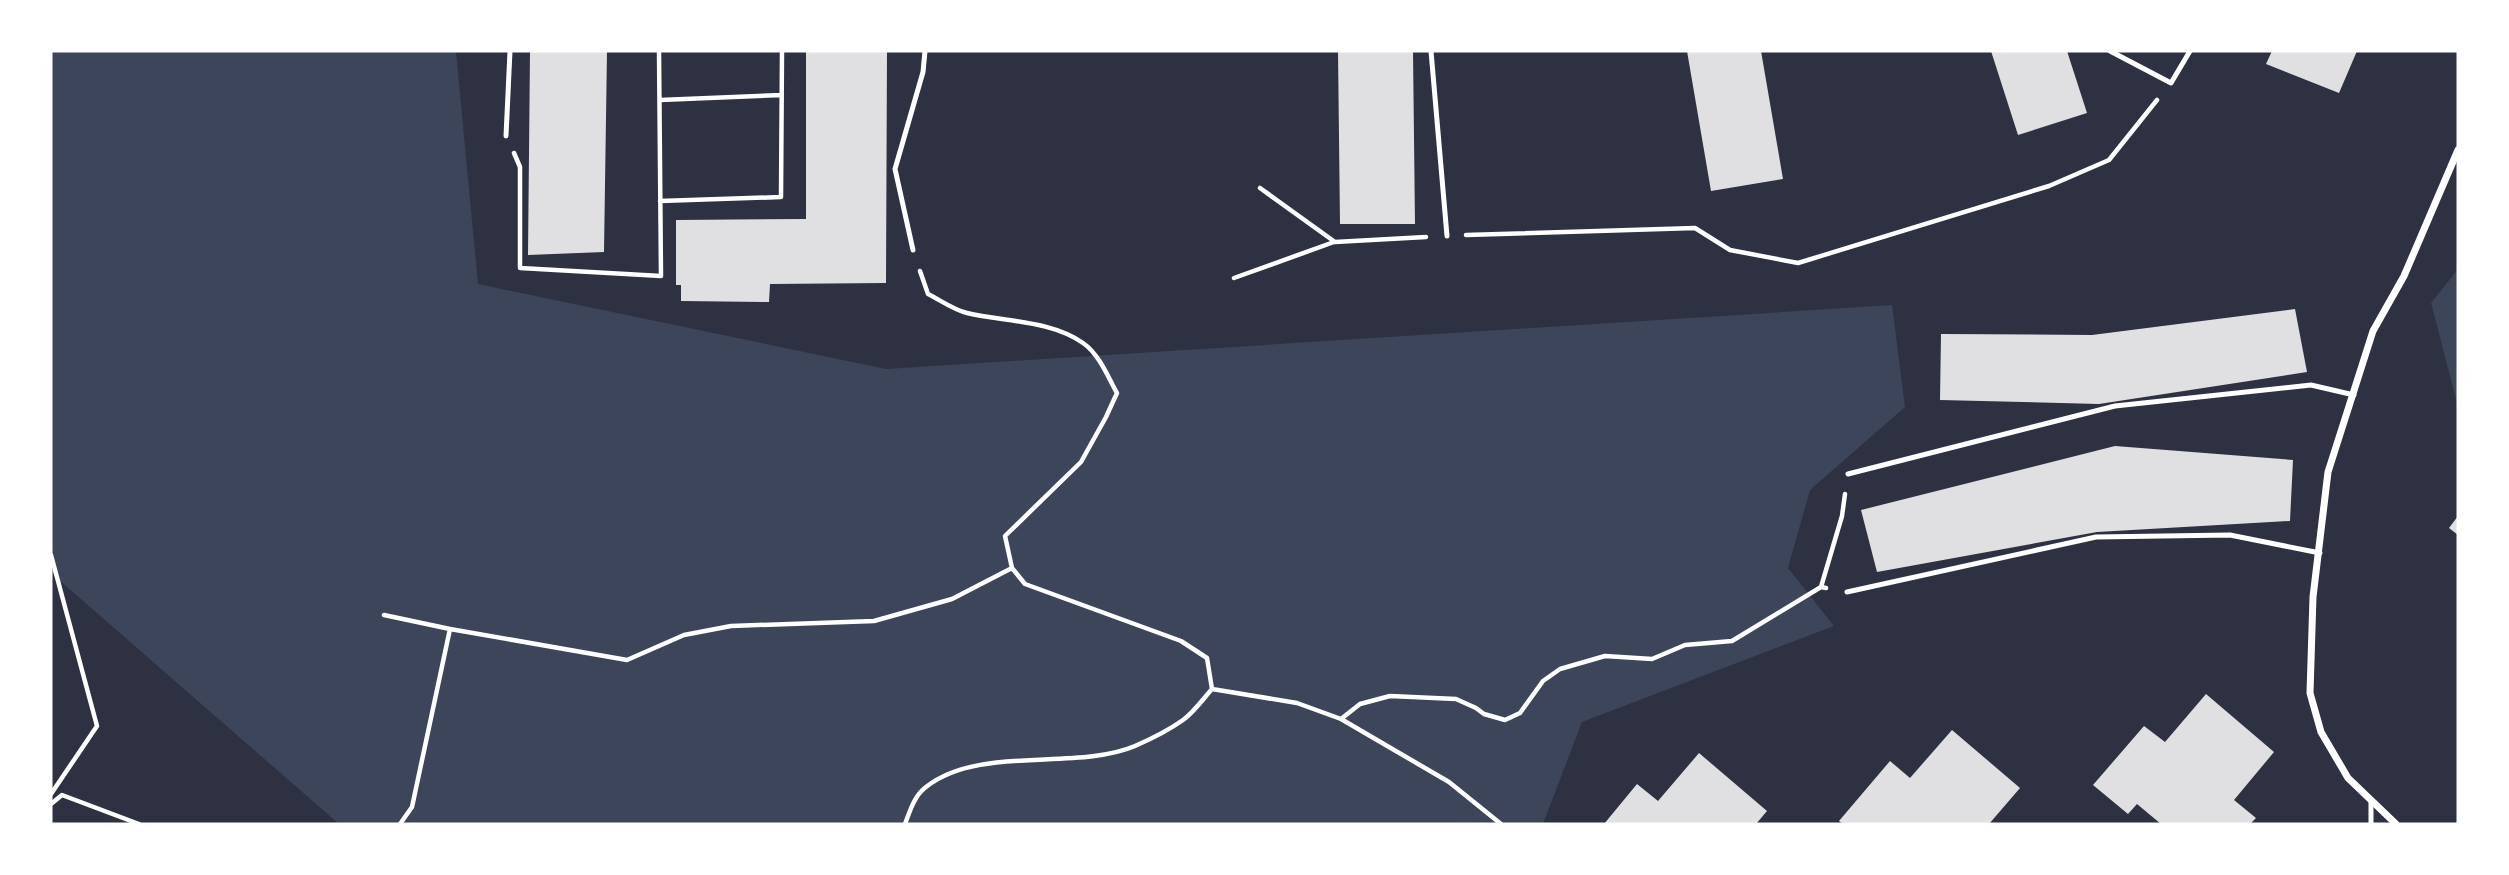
<svg xmlns="http://www.w3.org/2000/svg" width="2509" height="875" font-family="Barlow,sans-serif">
	<style>
		.green { fill: #3c4559 }
		.building { fill: #e0e0e3 }
		.lines { fill: none; stroke-linecap: round; stroke-linejoin: round }
		.path { stroke: #fff; stroke-width: 4.5 }
		.service { stroke: #fff; stroke-width: 5 }
		.minor { stroke: #fff; stroke-width: 7 }
	</style>
	<rect width="100%" height="100%" fill="#2d3142"/>
	<path class="green" d="M51 51H456L478 284 886 369 1892 305 1905 407 1810 490 1788 568 1834 626 1582 722 1543 824H339L51 573Z
		M2458 269V407L2431 303Z"/>
	<path class="building" d="M530 51H607L604 252 528 255Z
		M806 51H887L886 283 770 284 769 302 681 301V285H676V220L806 219Z
		M1338 51H1413L1415 224H1340Z
		M1687 51H1761L1783 179 1711 191Z
		M1991 51H2067L2087 113 2018 135Z
		M2272 51H2357L2339 93 2266 64Z
		M2295 309 2307 372 2099 404 1940 400 1941 334 2092 335Z
		M2115 446 2293 460 2290 521 2097 532 1877 572 1861 510Z
		M2458 516V535L2449 528Z
		M2206 694 2274 752 2234 800 2256 818 2250 824H2161L2137 804 2128 814 2093 785 2144 726 2165 742Z
		M1952 730 2020 788 1989 824H1843L1839 821 1890 761 1910 778Z
		M1699 753 1767 811 1756 824H1604L1637 784 1658 801Z"/>
	<g class="lines">
		<path class="path" d="M660 100 782 95
			M514 153 520 167V268L661 276 659 51
			M1260 188 1335 242 1426 237
			M660 201 781 197 782 51
			M1466 235 1695 228 1730 250 1798 263 2049 186 2109 160 2157 100
			M1234 278 1334 242
			M51 555 97 726 51 794
			M1821 587 1842 516 1845 494
			M384 615 450 629 627 660 684 635 731 626 874 621 952 599 1012 568
			M1212 689 1297 703 1341 719 1449 782 1501 824
			M1341 719 1360 704 1390 696 1456 699 1476 708 1484 714 1505 720 1520 713 1543 681 1560 669 1605 656 1652 659 1685 645 1732 641 1821 587 1826 588
			M51 804 62 795 139 824
			M400 824 412 807 450 629
			M905 824C910 811 914 796 926 787 979 745 1076 771 1135 746 1151 739 1169 730 1183 720 1194 712 1203 699 1212 689L1207 658 1181 641 1025 584 1012 568 1005 536 1081 462 1106 417 1117 393C1108 377 1099 354 1083 343 1050 320 1005 322 967 313 954 310 940 300 928 294L920 271"/>
		<path class="service" d="M1431 51 1447 236
			M2110 51 2171 83 2190 51
			M506 136 510 51
			M913 250 895 169 923 72 925 51
			M1848 474 2115 406 2311 385 2354 395
			M1847 592 2096 537 2230 535 2320 553
			M2371 801V824"/>
		<path class="minor" d="M2396 824 2348 778 2321 732 2310 693 2313 597 2328 472 2373 331 2404 276 2458 150"/>
	</g>
	<rect width="2509" height="875" fill="none" stroke="#ffffff" stroke-width="105"/>
</svg>
